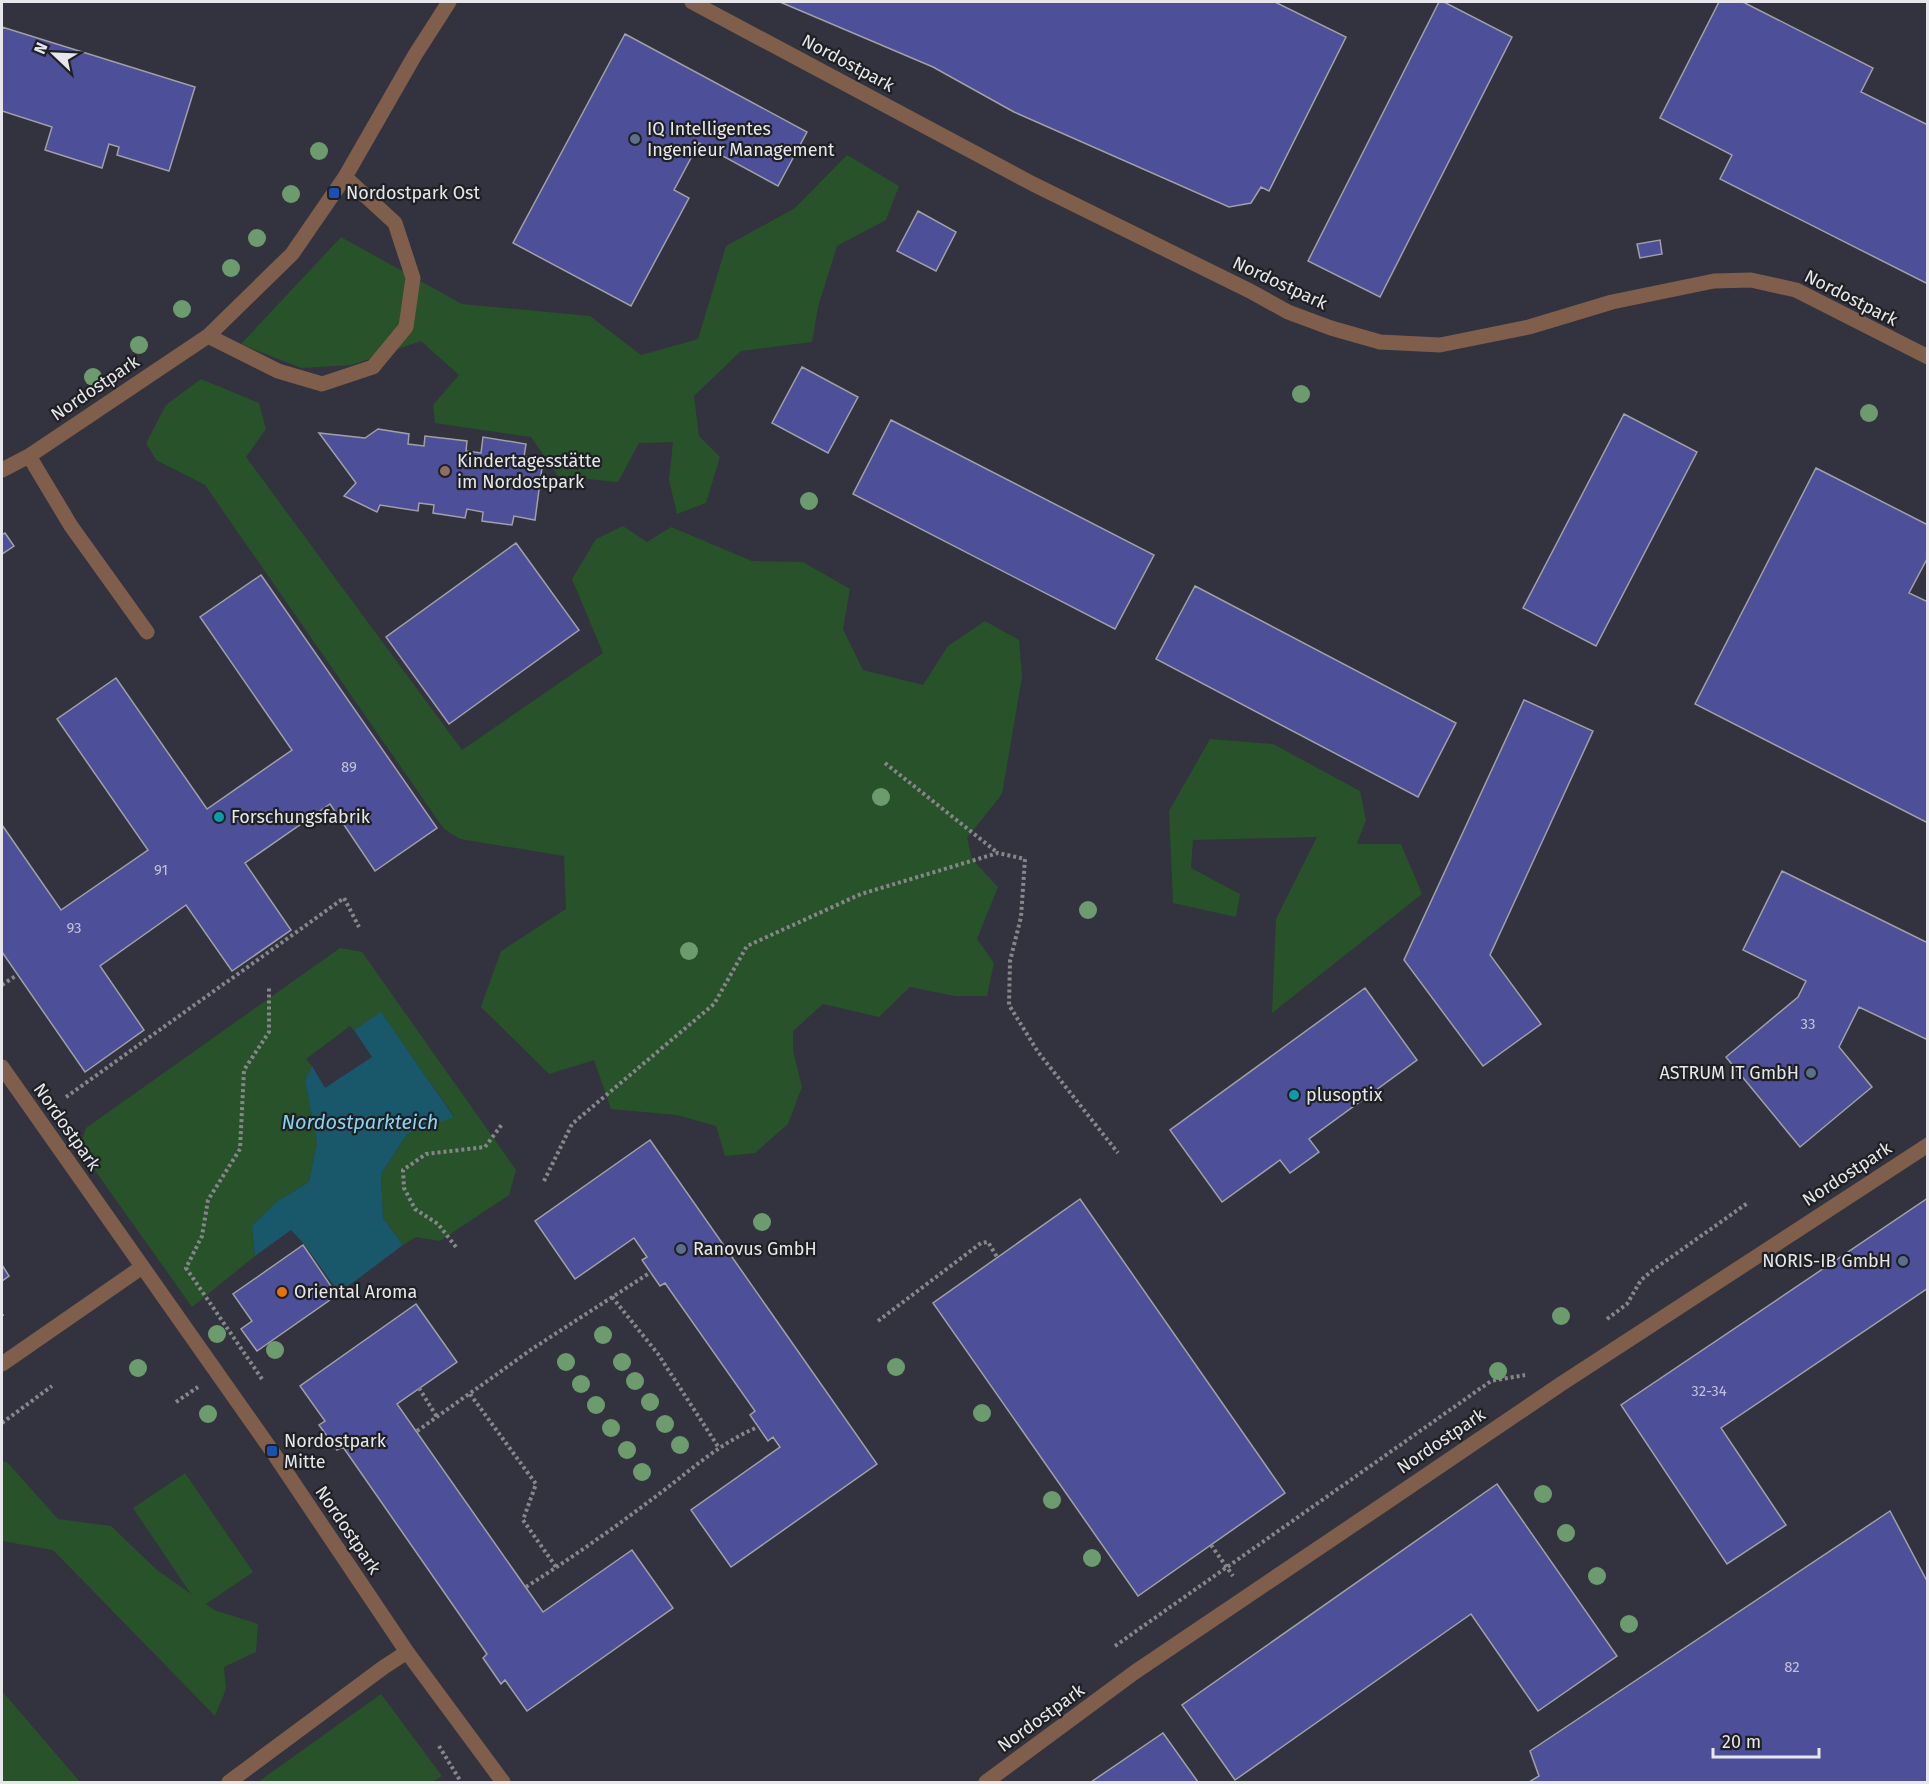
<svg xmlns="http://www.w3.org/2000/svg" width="1929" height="1784" font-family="'Fira Sans',sans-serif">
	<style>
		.built { fill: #32333e }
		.green { fill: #285229 }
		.water { fill: #19576b }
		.building { fill: #4d4f98; stroke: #a0a0a7; stroke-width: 1.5 }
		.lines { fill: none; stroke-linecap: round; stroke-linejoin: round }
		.path { stroke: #86868b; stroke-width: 4; stroke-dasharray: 3 3; stroke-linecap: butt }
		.minor { stroke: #7f5e4b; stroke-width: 15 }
		.tree { fill: #6c9c6e }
		.service-dot { fill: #5c6f8a; stroke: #1f2024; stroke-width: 2 }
		.transit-dot { fill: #1a4fb4; stroke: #1f2024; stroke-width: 2 }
		.education-dot { fill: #8d6e63; stroke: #1f2024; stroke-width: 2 }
		.culture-dot { fill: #0f9aa8; stroke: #1f2024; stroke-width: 2 }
		.food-dot { fill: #e8710a; stroke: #1f2024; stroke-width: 2 }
		.labels { text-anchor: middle; stroke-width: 4.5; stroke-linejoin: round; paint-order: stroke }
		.number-label { font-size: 15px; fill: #c0c1d6 }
		.street-label { font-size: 18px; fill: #e7e7eb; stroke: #1f2024 }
		.poi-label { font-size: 18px; fill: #e7e7eb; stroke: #1f2024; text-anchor: start }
		.water-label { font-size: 20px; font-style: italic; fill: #86d4f1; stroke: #1f2024 }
	</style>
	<rect width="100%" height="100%" fill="#29292e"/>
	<path class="built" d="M2 2H1927V1782H2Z"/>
	<path class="green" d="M847 155 899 186 886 220 837 246 818 307 812 342 741 351 694 396 699 436 720 457 706 503 677 514 669 480 673 442 639 443 618 482 558 476 531 437 435 423 433 405 459 375 421 341 352 365 301 368 241 344 341 237 462 304 590 316 641 355 698 339 726 246 795 208Z
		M201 379 259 403 266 429 246 457 462 750 603 653 572 579 596 539 623 526 647 542 671 527 752 561 803 562 850 589 843 629 863 670 923 685 948 646 985 621 1019 640 1022 677 1002 794 967 838 972 859 998 887 977 939 994 963 987 996H955L910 987 879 1017 823 1004 793 1031V1051L802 1087 788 1124 755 1153 725 1156 716 1126 677 1115 611 1109 594 1060 549 1074 481 1007 501 951 566 909 564 856 460 839 444 829 205 485 156 460 146 443 166 405Z
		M1210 739 1273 744 1360 791 1366 820 1357 844H1401L1422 894 1272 1013 1276 919 1317 837 1193 840 1191 868 1240 894 1236 917 1173 903 1169 811Z
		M340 948 362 952 516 1170 509 1195 440 1241 416 1237 403 1245 383 1218 381 1174 407 1134 454 1116 381 1013 354 1030 350 1026 306 1059 312 1066 305 1080 317 1142 309 1182 276 1202 252 1226 255 1256 192 1307 79 1148 86 1128Z
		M2 1461 7 1462 58 1519 111 1526 157 1570 191 1594 133 1508 185 1473 253 1572 206 1604 214 1610 258 1624 256 1652 224 1667 226 1689 215 1716 53 1550 2 1541Z
		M2 1691 80 1782H2Z
		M381 1694 442 1776 432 1782H258Z"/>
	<path class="water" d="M381 1012 454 1117 407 1134 381 1174 383 1218 403 1245 339 1293 304 1244 291 1230 255 1256 252 1226 276 1202 309 1182 317 1142 305 1080 312 1066 325 1088 372 1057 354 1030Z"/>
	<path class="building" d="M780 2H1275L1346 37 1269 191 1261 187 1251 203 1229 207 1014 112 933 67Z
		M1439 2H1444L1512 37 1380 297 1308 261Z
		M1719 2H1743L1873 68 1861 92 1928 125V284L1720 179 1732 155 1660 118Z
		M2 27 195 87 169 171 117 155 119 147 109 144 102 168 45 150 52 127 2 111Z
		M625 34 807 132 778 186 699 143 674 190 689 198 631 306 513 243Z
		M918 211 956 232 936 271 897 251Z
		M1660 240 1662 254 1640 258 1637 244Z
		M802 367 858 397 828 453 772 423Z
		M1624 414 1697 452 1596 646 1523 608Z
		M891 420 1154 555 1115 629 853 494Z
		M378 429 409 434 408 444 424 446 425 436 467 441 466 451 481 453 483 437 526 444 524 457 543 460 535 520 514 516 512 525 482 521 483 512 467 509 465 518 433 513 434 505 419 503 418 511 380 505 377 512 344 496 356 483 319 433 365 438Z
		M1816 468 1928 525V557L1909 593 1928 602V823L1695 704Z
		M5 533 14 546 2 554V535Z
		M516 543 579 630 449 724 386 637Z
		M261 575 437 828 375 871 330 804 245 863 291 930 232 971 186 905 100 966 144 1030 85 1072 2 952V825L61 910 148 850 57 719 116 678 207 809 292 750 200 617Z
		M1195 586 1456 723 1418 797 1156 659Z
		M1524 700 1593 731 1490 955 1541 1024 1483 1066 1404 960Z
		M1782 871 1928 943V1040L1859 1007 1839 1047 1872 1087 1800 1147 1726 1057 1798 997 1806 981 1743 950Z
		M1365 988 1417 1060 1309 1139 1319 1152 1290 1173 1280 1160 1222 1202 1170 1130Z
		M650 1140 877 1464 731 1567 691 1510 780 1447 773 1437 768 1441 750 1415 755 1411 665 1283 660 1286 642 1260 647 1257 634 1238 575 1279 535 1221Z
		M1928 1198V1288L1721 1428 1786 1525 1727 1564 1621 1405Z
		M1080 1199 1285 1493 1138 1596 933 1303Z
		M303 1245 337 1295 257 1351 241 1329 252 1321 233 1294Z
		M2 1265 9 1276 2 1281Z
		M416 1304 457 1362 397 1404 543 1612 632 1550 673 1608 527 1711 505 1680 501 1684 490 1668 483 1658 487 1654 343 1447 337 1450 319 1425 325 1421 300 1386Z
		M1497 1484 1617 1656 1538 1711 1471 1614 1235 1780 1182 1705Z
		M1890 1511 1928 1583V1782H1529L1539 1776 1530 1751Z
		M1163 1733 1198 1782H1091Z"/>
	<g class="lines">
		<path class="path" d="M885 763 998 853
			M1025 859 1021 917 1010 961 1009 1005 1038 1052 1118 1153
			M2 985 17 975
			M66 1097 344 898 359 927
			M544 1181 572 1124 714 1004 747 946 861 894 998 853 1025 859
			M456 1247 438 1224 415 1209 404 1188 403 1170 426 1154 485 1147 503 1123
			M612 1297 658 1354 719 1448
			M2 1314V1316
			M1607 1319 1627 1304 1641 1280 1653 1270 1749 1202
			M878 1321 981 1243 988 1242 997 1257
			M262 1379 186 1268 202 1236 208 1200 240 1149 244 1070 269 1032V988
			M419 1388 437 1417
			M470 1394 536 1484 523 1520 556 1567
			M176 1402 198 1387
			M2 1423 52 1386
			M417 1431 535 1347 651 1272
			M1211 1545 1233 1576
			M526 1587C570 1559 614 1528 655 1497 689 1472 719 1443 758 1427
			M1115 1646 1491 1381 1525 1375
			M439 1746 461 1782"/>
		<path class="minor" d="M692 2 1033 184 1250 291 1288 312 1331 328 1380 342 1440 345 1529 327 1612 302 1714 281 1751 280 1796 290 1928 357
			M208 336 278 371 322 384 373 367 406 327 413 278 395 223 345 177
			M29 456 71 526 147 632
			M2 470 29 456 208 336 292 254 345 177 415 55 449 2
			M2 1067 272 1451 407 1652 503 1782
			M2 1364 142 1267
			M229 1782 384 1667 407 1652
			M986 1782 1135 1672 1381 1506 1561 1384 1928 1145"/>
	</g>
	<g class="tree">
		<circle cx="319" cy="151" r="9"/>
		<circle cx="291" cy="194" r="9"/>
		<circle cx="257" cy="238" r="9"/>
		<circle cx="231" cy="268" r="9"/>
		<circle cx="182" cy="309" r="9"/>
		<circle cx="139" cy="345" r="9"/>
		<circle cx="93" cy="377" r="9"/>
		<circle cx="1301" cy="394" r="9"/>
		<circle cx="1869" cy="413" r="9"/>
		<circle cx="809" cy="501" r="9"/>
		<circle cx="881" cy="797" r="9"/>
		<circle cx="1088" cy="910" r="9"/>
		<circle cx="689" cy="951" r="9"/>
		<circle cx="762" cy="1222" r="9"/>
		<circle cx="1561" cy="1316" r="9"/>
		<circle cx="217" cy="1334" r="9"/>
		<circle cx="603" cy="1335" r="9"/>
		<circle cx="275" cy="1350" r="9"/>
		<circle cx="566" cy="1362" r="9"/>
		<circle cx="622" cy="1362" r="9"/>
		<circle cx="896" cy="1367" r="9"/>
		<circle cx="138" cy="1368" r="9"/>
		<circle cx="1498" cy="1371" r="9"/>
		<circle cx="635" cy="1381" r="9"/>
		<circle cx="581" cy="1384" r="9"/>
		<circle cx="650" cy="1402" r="9"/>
		<circle cx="596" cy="1405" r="9"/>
		<circle cx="982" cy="1413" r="9"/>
		<circle cx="208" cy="1414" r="9"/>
		<circle cx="665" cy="1424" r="9"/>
		<circle cx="611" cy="1428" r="9"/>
		<circle cx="680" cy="1445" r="9"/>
		<circle cx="627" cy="1450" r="9"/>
		<circle cx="642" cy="1472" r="9"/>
		<circle cx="1543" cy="1494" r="9"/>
		<circle cx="1052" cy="1500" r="9"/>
		<circle cx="1566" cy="1533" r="9"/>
		<circle cx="1092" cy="1558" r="9"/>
		<circle cx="1597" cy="1576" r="9"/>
		<circle cx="1629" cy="1624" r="9"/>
	</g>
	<g class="service-dot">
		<circle cx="635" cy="139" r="6"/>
		<circle cx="1811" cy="1073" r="6"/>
		<circle cx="681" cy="1249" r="6"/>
		<circle cx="1903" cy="1261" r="6"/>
	</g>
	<g class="transit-dot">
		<rect x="328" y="187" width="12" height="12" rx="3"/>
		<rect x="266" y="1445" width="12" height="12" rx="3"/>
	</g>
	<circle class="education-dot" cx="445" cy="471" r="6"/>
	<g class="culture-dot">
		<circle cx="219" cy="817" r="6"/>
		<circle cx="1294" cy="1095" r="6"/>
	</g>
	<circle class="food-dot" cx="282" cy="1292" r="6"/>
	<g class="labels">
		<g class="number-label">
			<text x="349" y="772">89</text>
			<text x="161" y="875">91</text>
			<text x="74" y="933">93</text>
			<text x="1808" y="1029">33</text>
			<text x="1709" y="1396">32-34</text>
			<text x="1792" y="1672">82</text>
		</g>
		<g class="street-label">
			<text transform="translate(848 63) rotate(28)" y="6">Nordostpark</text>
			<text transform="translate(1280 283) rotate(25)" y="6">Nordostpark</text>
			<text transform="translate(1851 298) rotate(27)" y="6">Nordostpark</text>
			<text transform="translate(95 388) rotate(-34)" y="6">Nordostpark</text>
			<text transform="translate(67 1127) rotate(55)" y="6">Nordostpark</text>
			<text transform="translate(1847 1174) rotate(-33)" y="6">Nordostpark</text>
			<text transform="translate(1441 1441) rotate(-34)" y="6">Nordostpark</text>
			<text transform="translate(348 1530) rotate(56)" y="6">Nordostpark</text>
			<text transform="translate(1041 1718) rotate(-36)" y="6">Nordostpark</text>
		</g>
		<g class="poi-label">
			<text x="647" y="135">IQ Intelligentes<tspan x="647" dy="21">Ingenieur Management</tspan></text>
			<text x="346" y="199">Nordostpark Ost</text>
			<text x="457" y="467">Kindertagesstätte<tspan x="457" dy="21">im Nordostpark</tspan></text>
			<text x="231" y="823">Forschungsfabrik</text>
			<text x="1799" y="1079" text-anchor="end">ASTRUM IT GmbH</text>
			<text x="1306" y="1101">plusoptix</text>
			<text x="693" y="1255">Ranovus GmbH</text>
			<text x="1891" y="1267" text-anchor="end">NORIS-IB GmbH</text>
			<text x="294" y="1298">Oriental Aroma</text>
			<text x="284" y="1447">Nordostpark<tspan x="284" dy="21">Mitte</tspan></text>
		</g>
		<g class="water-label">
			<text x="360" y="1129">Nordostparkteich</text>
		</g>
	</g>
	<rect width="1929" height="1784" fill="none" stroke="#e7e7eb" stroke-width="6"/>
	<g transform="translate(54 54) rotate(293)" stroke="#1f2024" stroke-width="4.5" paint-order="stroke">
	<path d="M0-4.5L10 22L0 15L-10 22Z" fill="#e7e7eb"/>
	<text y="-9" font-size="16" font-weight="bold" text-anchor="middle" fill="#e7e7eb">N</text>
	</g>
	<path d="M1713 1748v9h106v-9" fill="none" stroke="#e7e7eb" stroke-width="3"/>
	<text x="1722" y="1748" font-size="18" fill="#e7e7eb" stroke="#1f2024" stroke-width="4.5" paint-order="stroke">20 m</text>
</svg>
